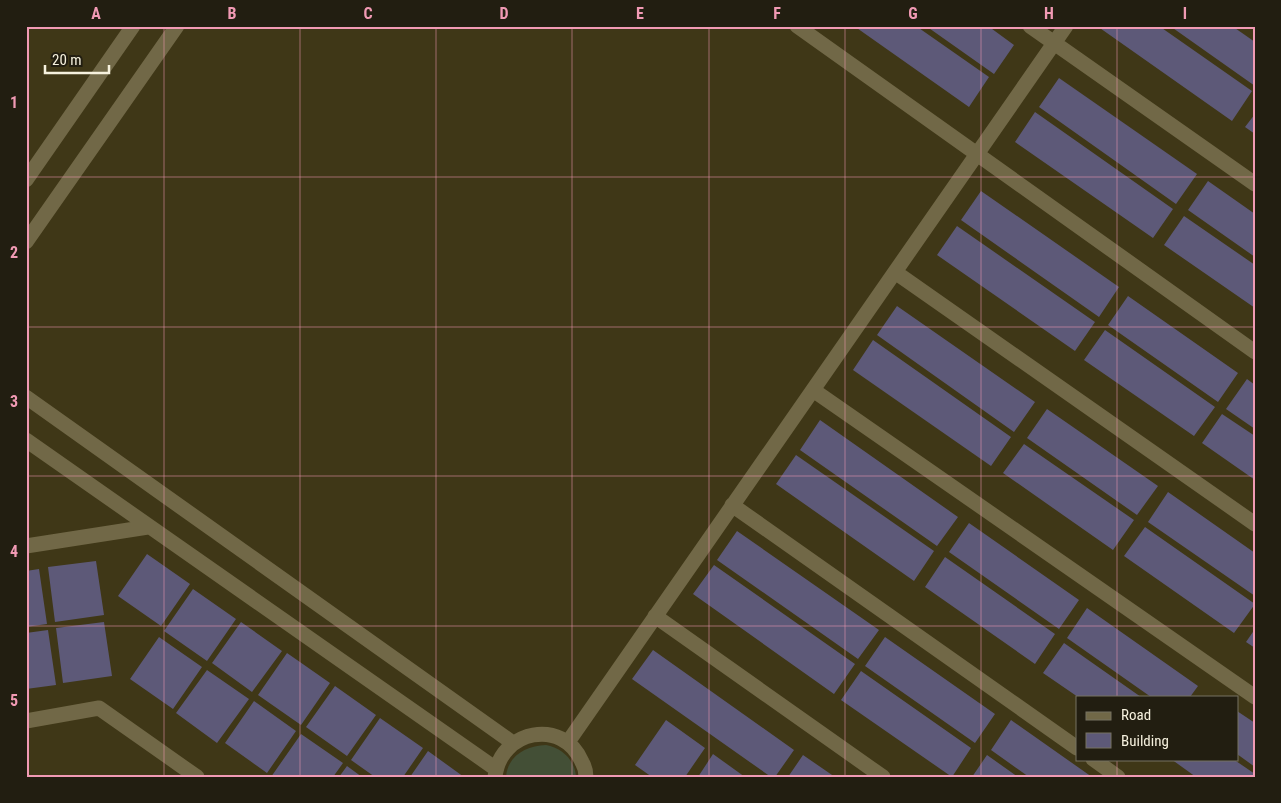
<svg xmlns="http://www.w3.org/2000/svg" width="1281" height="803" font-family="'Roboto Condensed',sans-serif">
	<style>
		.green { fill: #434f36 }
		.building { fill: #5d5978 }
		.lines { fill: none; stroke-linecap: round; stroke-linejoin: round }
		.street { stroke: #716847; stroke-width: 15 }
		.grid { fill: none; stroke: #f19ab4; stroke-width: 1; stroke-opacity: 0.55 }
		.neatline { fill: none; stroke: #f19ab4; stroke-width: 2 }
		.grid-label { font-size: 16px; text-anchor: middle; font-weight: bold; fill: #f19ab4 }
	</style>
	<rect width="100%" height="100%" fill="#3f3717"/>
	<path class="green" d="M546 745C562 748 575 760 576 777H506C508 755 526 746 546 745Z"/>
	<path class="building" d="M854 26H916L989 77 969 107Z
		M926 26H988L1014 45 994 74Z
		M1097 26H1159L1252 91 1232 121Z
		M1170 26H1232L1255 42V86Z
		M1059 78 1197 174 1176 204 1039 107Z
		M1035 112 1173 209 1153 238 1015 142Z
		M1255 114V134L1245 127Z
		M1208 181 1255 214V257L1188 210Z
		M981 191 1119 287 1099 317 961 220Z
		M1184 216 1255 265V308L1164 245Z
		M957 226 1095 322 1075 351 937 255Z
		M1128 296 1238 373 1218 402 1108 325Z
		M897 306 1035 402 1014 432 877 335Z
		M1105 330 1215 407 1194 436 1084 360Z
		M873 340 1011 437 991 466 853 370Z
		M1247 379 1255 385V429L1226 409Z
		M1047 409 1158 486 1137 515 1027 438Z
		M1222 414 1255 436V480L1202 443Z
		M820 420 958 517 937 546 800 450Z
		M1024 444 1134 520 1113 550 1003 473Z
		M796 455 934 551 914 581 776 484Z
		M1168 492 1255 553V596L1148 522Z
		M969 523 1079 600 1059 629 949 552Z
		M1145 527 1255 604 1234 633 1124 556Z
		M737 531 879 630 858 659 717 560Z
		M147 554 190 584 161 626 118 596Z
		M945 557 1055 634 1035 664 925 587Z
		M96 561 104 615 55 622 48 567Z
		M714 565 855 664 834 694 693 594Z
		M39 569 47 624 26 627V571Z
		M193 589 236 619 207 661 164 631Z
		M1087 608 1198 686 1190 697H1151L1067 638Z
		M104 622 112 676 63 683 56 628Z
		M241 622 282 651 252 692 212 663Z
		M1255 629V648L1246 642Z
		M48 630 56 685 26 689V633Z
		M159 637 202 667 173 709 130 679Z
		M885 637 995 714 975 743 865 666Z
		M1064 643 1141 697H1078L1043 673Z
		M653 650 794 750 775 777H771L632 679Z
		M287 653 330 683 301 725 258 695Z
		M207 670 249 699 217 743 176 713Z
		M861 671 971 748 952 777 841 700Z
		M335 686 376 715 347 756 306 727Z
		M254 701 296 731 267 773 225 743Z
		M1237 711 1255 723V767L1237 754Z
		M380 718 423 748 403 777H375L351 760Z
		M666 720 705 748 685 777H652L635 765Z
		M1011 720 1092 777H1029L991 750Z
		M301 734 343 763 333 777H271Z
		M428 751 464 777H410Z
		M713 754 745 777H698Z
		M803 755 835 777H788Z
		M987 755 1018 777H972Z
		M1171 759H1233L1255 774V777H1196Z
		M347 766 362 777H339Z"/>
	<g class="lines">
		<path class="street" d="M797 26 1255 352
			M1030 26 1255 184
			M26 180 133 26
			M26 242 177 26
			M895 272 1255 524
			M813 390 1255 697
			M26 397 513 743
			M26 440 496 769
			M732 505 1077 748
			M26 546 148 527
			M655 616 883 777
			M26 721 99 708 197 777
			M568 742 1066 26
			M1093 759 1118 777
			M495 777C500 730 563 717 582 762 585 767 586 771 586 777"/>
	</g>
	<path class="grid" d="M164 26V777M300 26V777M436 26V777M572 26V777M709 26V777M845 26V777M981 26V777M1117 26V697M26 177H1255M26 327H1255M26 476H1255M26 626H1255M1117 759V777"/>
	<rect width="1281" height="803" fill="none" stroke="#221e11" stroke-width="55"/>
	<rect x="1076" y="696" width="162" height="65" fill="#221e11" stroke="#777263"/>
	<rect x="1086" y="712" width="25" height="8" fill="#716847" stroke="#777263"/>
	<text x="1121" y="720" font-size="15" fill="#f6f1de">Road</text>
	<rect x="1086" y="733" width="25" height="15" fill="#5d5978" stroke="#777263"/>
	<text x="1121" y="746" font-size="15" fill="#f6f1de">Building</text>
	<path d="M45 65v8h64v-8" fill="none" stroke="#f6f1de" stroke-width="2.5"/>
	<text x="52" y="65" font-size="15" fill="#f6f1de" stroke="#221e11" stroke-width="4" paint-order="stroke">20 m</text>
	<rect x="28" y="28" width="1226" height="748" class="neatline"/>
	<g class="grid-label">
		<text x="96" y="19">A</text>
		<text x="232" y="19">B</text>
		<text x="368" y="19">C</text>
		<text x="504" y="19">D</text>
		<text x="640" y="19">E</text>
		<text x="777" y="19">F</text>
		<text x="913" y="19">G</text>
		<text x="1049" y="19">H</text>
		<text x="1185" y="19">I</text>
		<text x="14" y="108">1</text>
		<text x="14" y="258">2</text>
		<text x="14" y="407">3</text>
		<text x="14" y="557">4</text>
		<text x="14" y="706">5</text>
	</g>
</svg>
